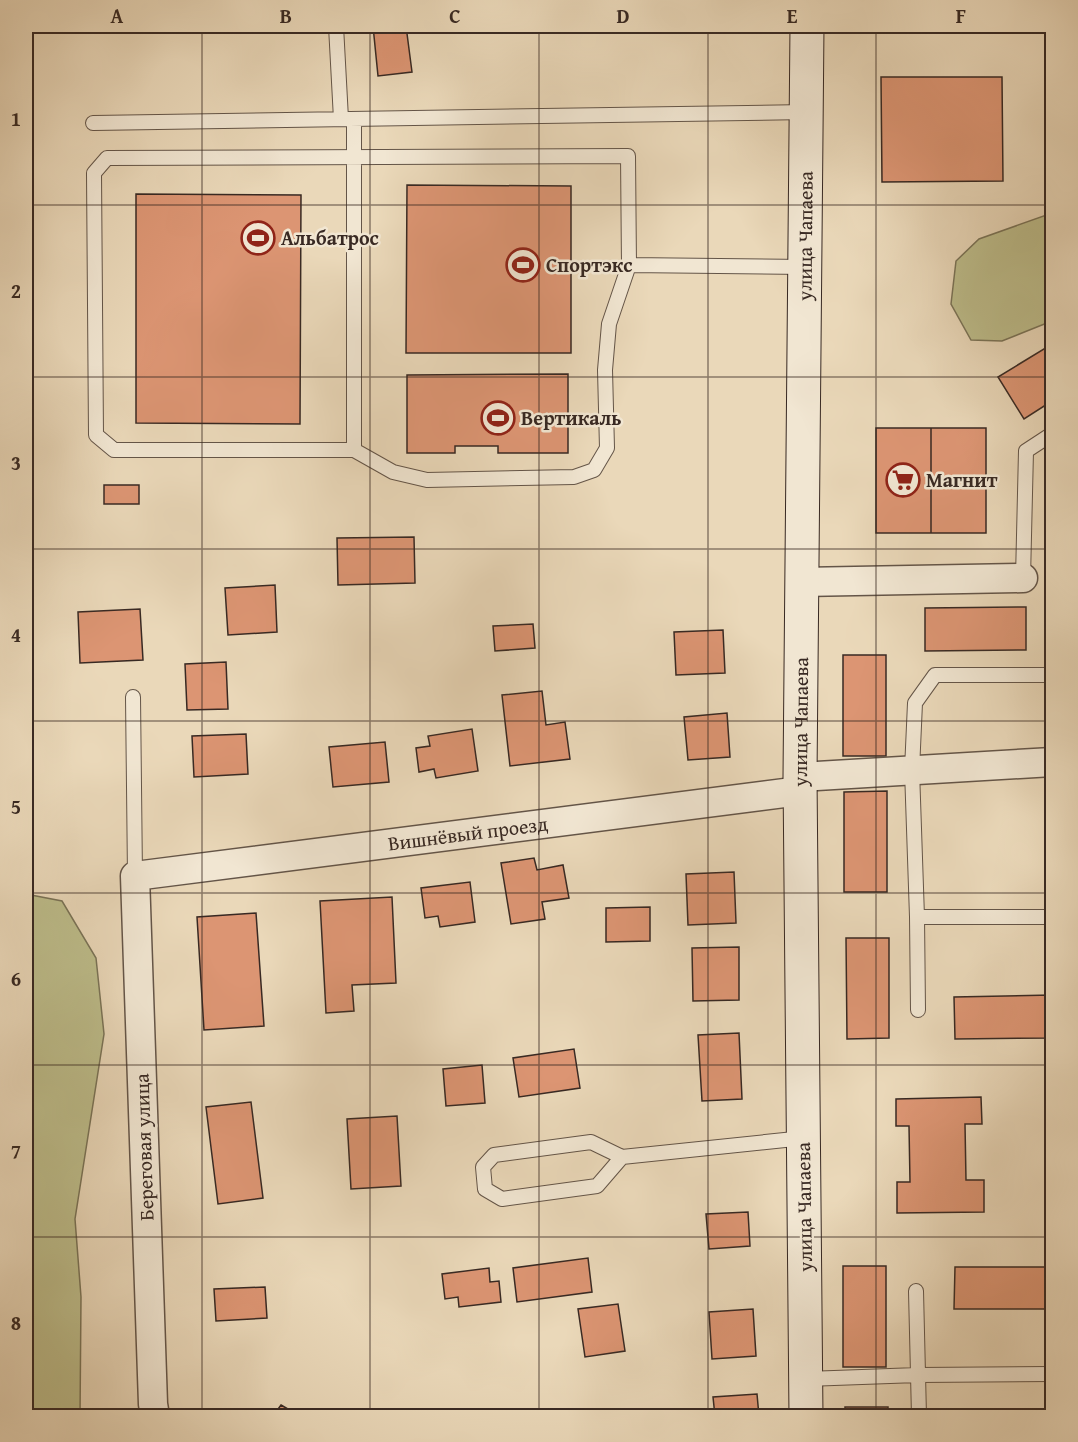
<svg xmlns="http://www.w3.org/2000/svg" width="1078" height="1442" font-family="'Gentium Book Plus',serif">
	<style>
		.green { fill: #bdbd8b; stroke: #7a7357; stroke-width: 1.5 }
		.building { fill: #dc9573; stroke: #382923; stroke-width: 1.5 }
		.lines { fill: none; stroke-linecap: round; stroke-linejoin: round }
		.lane-casing { stroke: #645548; stroke-width: 16 }
		.street-casing { stroke: #645548; stroke-width: 31 }
		.secondary-casing { stroke: #382923; stroke-width: 35 }
		.lane { stroke: #f1e6d2; stroke-width: 14 }
		.street { stroke: #f1e6d2; stroke-width: 28 }
		.secondary { stroke: #f1e6d2; stroke-width: 33 }
		.grid { fill: none; stroke: #382923; stroke-width: 1.5; stroke-opacity: 0.55 }
		.labels { text-anchor: middle; stroke-width: 5; stroke-linejoin: round; paint-order: stroke }
		.street-label { font-size: 20px; fill: #382923; stroke: #f1e6d2 }
		.poi-label { font-size: 20px; font-weight: bold; fill: #382923; stroke: #f1e6d2; text-anchor: start }
		.neatline { fill: none; stroke: #382923; stroke-width: 2 }
		.grid-label { font-size: 20px; text-anchor: middle; font-weight: bold; fill: #382923 }
	</style>
	<rect width="100%" height="100%" fill="#ead8b9"/>
	<filter id="stains"><feTurbulence type="fractalNoise" baseFrequency=".00333" numOctaves="4"/><feColorMatrix values="0 0 0 0 .2 0 0 0 0 .09 0 0 0 0 .02 0 0 0 .5 -.17"/></filter>
	<radialGradient id="worn" r=".72"><stop offset=".6" stop-color="#630" stop-opacity="0"/><stop offset="1" stop-color="#630" stop-opacity=".3"/></radialGradient>
	<path class="green" d="M1052 213V321L1002 341 971 340 951 304 956 261 979 239Z
		M31 895 62 901 96 958 104 1034 75 1219 81 1297 80 1416H26V896Z"/>
	<path class="building" d="M373 26H406L412 72 378 76Z
		M612 26H660V31L612 29Z
		M881 77H1002L1003 181 882 182Z
		M407 185 571 186V353H406Z
		M136 194 301 195 300 424 136 423Z
		M1052 344V401L1024 419 998 377Z
		M568 374V453H498V446H455V453H407V375Z
		M876 428H931V533H876Z
		M931 428H986V533H931Z
		M104 485H139V504H104Z
		M414 537 415 583 338 585 337 538Z
		M275 585 277 632 228 635 225 588Z
		M1026 607V650L925 651V608Z
		M140 609 143 660 80 663 78 612Z
		M533 624 535 648 495 651 493 626Z
		M723 630 725 673 676 675 674 632Z
		M843 655H886V756H843Z
		M226 662 228 709 187 710 185 664Z
		M542 691 546 725 565 722 570 759 510 766 502 695Z
		M727 713 730 757 688 760 684 717Z
		M472 729 478 771 436 778 434 769 419 772 416 748 430 746 428 736Z
		M246 734 248 774 194 777 192 736Z
		M385 742 389 782 333 787 329 747Z
		M887 791V892H844V792Z
		M534 858 537 870 563 865 569 898 542 902 545 919 511 924 501 863Z
		M734 872 736 923 688 925 686 874Z
		M470 882 475 922 440 927 438 916 425 918 421 888Z
		M392 897 396 983 352 985 354 1011 326 1013 320 901Z
		M650 907V941L606 942V908Z
		M256 913 264 1026 204 1030 197 917Z
		M846 938H889V1038L847 1039Z
		M739 947V1000L693 1001 692 948Z
		M1052 995V1038L955 1039 954 997Z
		M739 1033 742 1099 702 1101 698 1035Z
		M574 1049 580 1088 519 1097 513 1058Z
		M482 1065 485 1103 446 1106 443 1069Z
		M981 1097 982 1124H965L966 1180H984V1212L897 1213V1182H910L909 1126H896V1099Z
		M251 1102 263 1198 218 1204 206 1107Z
		M397 1116 401 1186 351 1189 347 1119Z
		M748 1212 750 1246 709 1249 706 1214Z
		M588 1258 592 1292 517 1302 513 1268Z
		M843 1266H886V1367H843Z
		M955 1267H1052V1309H954Z
		M489 1268 490 1282 499 1281 501 1302 459 1307 458 1297 445 1299 442 1274Z
		M265 1287 267 1318 216 1321 214 1289Z
		M618 1304 625 1351 585 1357 578 1309Z
		M753 1309 756 1356 712 1359 709 1312Z
		M757 1394 759 1416H715L713 1397Z
		M281 1405 300 1416H273Z
		M845 1407H888V1416H845Z"/>
	<g class="lines">
		<defs>
			<path id="lane" d="M336 26 341 119
				M354 119V450
				M93 123 807 112
				M628 156 629 265 609 324 605 370 607 448 594 470 574 477 427 480 393 472 354 450H114L96 435 94 173 107 158Z
				M629 265 805 267
				M1023 578 1026 451 1052 434
				M133 697 135 876
				M917 917H1052
				M918 1010 917 917 912 770 915 703 935 675H1052
				M622 1157 597 1186 502 1199 485 1189 483 1167 494 1155 591 1142 622 1157 804 1138
				M916 1291 919 1416
				M806 1379 918 1375 1052 1374"/>
			<g id="street">
				<path d="M801 582 1023 578"/>
				<path d="M800 777 1052 762"/>
				<path id="s1" d="M155 1416 153 1404 135 876 800 791"/>
			</g>
			<g id="secondary">
				<path id="s2" d="M806 1416 800 777 807 26"/>
			</g>
		</defs>
		<use href="#lane" class="lane-casing"/>
		<use href="#street" class="street-casing"/>
		<use href="#secondary" class="secondary-casing"/>
		<use href="#lane" class="lane"/>
		<use href="#street" class="street"/>
		<use href="#secondary" class="secondary"/>
	</g>
	<path class="grid" d="M202 26V1416M370 26V1416M539 26V1416M708 26V1416M876 26V1416M26 205H1052M26 377H1052M26 549H1052M26 721H1052M26 893H1052M26 1065H1052M26 1237H1052"/>
	<defs>
		<symbol id="stadium-ring" viewBox="-11 -11 22 22"><circle r="9.5" fill="#f1e6d2" stroke="#8f2418" stroke-width="1.5"/><path d="M0-5a6.5 5 0 1 0 0 10a6.5 5 0 1 0 0-10ZM-3.5-1.8h7v3.6h-7Z" fill="#8f2418"/></symbol>
		<symbol id="supermarket-ring" viewBox="-11 -11 22 22"><circle r="9.5" fill="#f1e6d2" stroke="#8f2418" stroke-width="1.5"/><path d="M-6-5.5h2.5l.6 2H6L4.5 2H-2.5L-4.4-4H-6ZM-1.5 3.2a1.3 1.3 0 1 0 .1 0ZM3 3.2a1.3 1.3 0 1 0 .1 0Z" fill="#8f2418"/></symbol>
	</defs>
	<g fill-rule="evenodd">
		<use href="#stadium-ring" x="239" y="219" width="38" height="38"/>
		<use href="#stadium-ring" x="504" y="246" width="38" height="38"/>
		<use href="#stadium-ring" x="479" y="399" width="38" height="38"/>
		<use href="#supermarket-ring" x="884" y="461" width="38" height="38"/>
	</g>
	<g class="labels">
		<g class="street-label">
			<text dy="7" stroke="none"><textPath href="#s2" startOffset="1180">улица Чапаева</textPath></text>
			<text dy="7" stroke="none"><textPath href="#s2" startOffset="694">улица Чапаева</textPath></text>
			<text dy="7" stroke="none"><textPath href="#s1" startOffset="876">Вишнёвый проезд</textPath></text>
			<text transform="translate(144 1147) rotate(-92)" y="7">Береговая улица</text>
			<text transform="translate(804 1207) rotate(-91)" y="7">улица Чапаева</text>
		</g>
		<g class="poi-label">
			<text x="281" y="245">Альбатрос</text>
			<text x="546" y="272">Спортэкс</text>
			<text x="521" y="425">Вертикаль</text>
			<text x="926" y="487">Магнит</text>
		</g>
	</g>
	<rect width="1078" height="1442" fill="none" stroke="#ead8b9" stroke-width="66"/>
	<rect x="33" y="33" width="1012" height="1376" class="neatline"/>
	<g class="grid-label">
		<text x="117" y="23">A</text>
		<text x="286" y="23">B</text>
		<text x="455" y="23">C</text>
		<text x="623" y="23">D</text>
		<text x="792" y="23">E</text>
		<text x="961" y="23">F</text>
		<text x="16" y="126">1</text>
		<text x="16" y="298">2</text>
		<text x="16" y="470">3</text>
		<text x="16" y="642">4</text>
		<text x="16" y="814">5</text>
		<text x="16" y="986">6</text>
		<text x="16" y="1158">7</text>
		<text x="16" y="1330">8</text>
	</g>
	<rect width="100%" height="100%" filter="url(#stains)"/>
	<rect width="100%" height="100%" fill="url(#worn)"/>
</svg>
